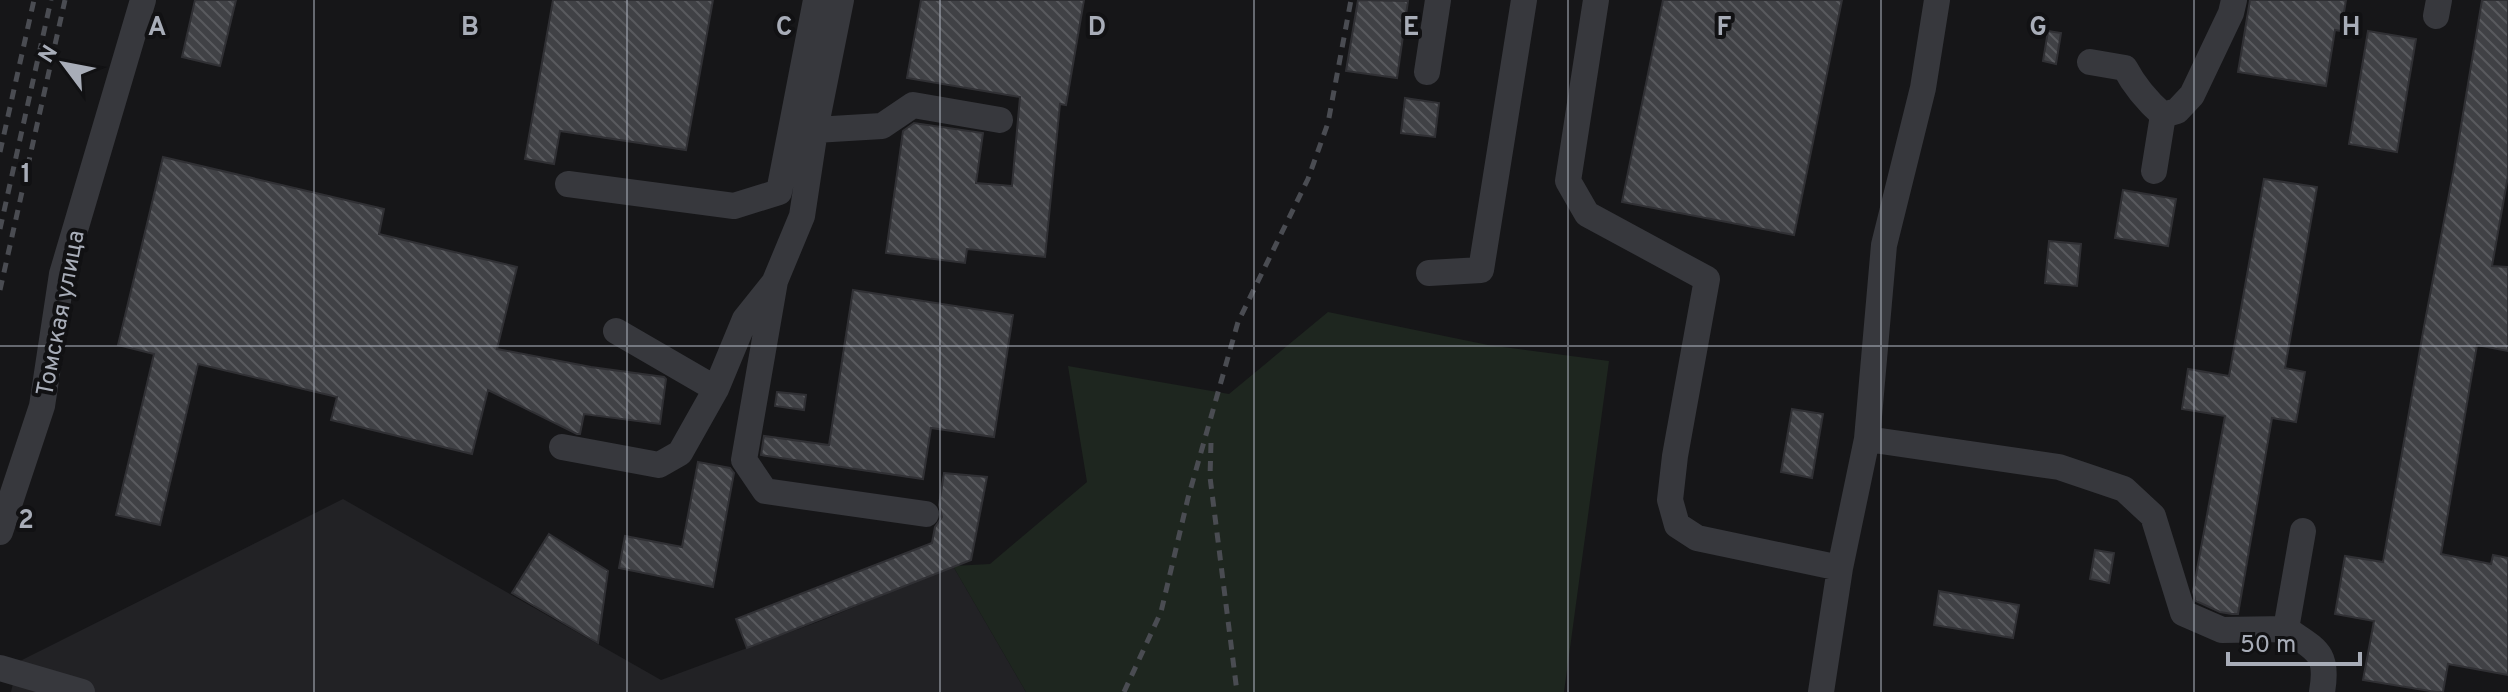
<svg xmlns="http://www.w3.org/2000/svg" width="2508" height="692" font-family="Overpass,sans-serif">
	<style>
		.built { fill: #222225 }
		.green { fill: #1e261f }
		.building { fill: url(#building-back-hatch); stroke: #303034; stroke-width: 2 }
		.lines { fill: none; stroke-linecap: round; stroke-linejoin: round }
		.minor { stroke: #37383d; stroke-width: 26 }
		.rail { stroke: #4a4c52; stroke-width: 5; stroke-dasharray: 10 8; stroke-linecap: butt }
		.grid { fill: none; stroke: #a8adb8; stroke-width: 2; stroke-opacity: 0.55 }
		.labels { text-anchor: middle; stroke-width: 8; stroke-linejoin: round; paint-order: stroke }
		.street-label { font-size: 24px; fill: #a8adb8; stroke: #111113 }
		.grid-label { font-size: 26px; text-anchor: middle; font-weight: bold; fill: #a8adb8; stroke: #111113; stroke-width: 8; stroke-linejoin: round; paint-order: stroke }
	</style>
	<defs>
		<pattern id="building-back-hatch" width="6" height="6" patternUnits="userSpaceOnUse" patternTransform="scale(2)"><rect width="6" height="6" fill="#404145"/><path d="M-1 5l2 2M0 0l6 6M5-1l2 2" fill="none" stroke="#595a5e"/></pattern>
	</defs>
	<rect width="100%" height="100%" fill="#161618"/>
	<path class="built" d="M343 499 661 680 823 620 953 566 1026 692H11L18 662Z"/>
	<path class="green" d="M1328 312 1488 345 1609 361 1564 692H1026L953 566 990 564 1087 482 1068 366 1229 394Z"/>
	<path class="building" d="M195 0H236L220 66 182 57Z
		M553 0H713L686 150 560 131 554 164 525 159Z
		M921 0H1084L1066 105 1060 104 1045 257 967 249 965 263 886 253 903 131 914 123 983 133 976 183 1012 186 1020 97 907 78Z
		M1358 0 1408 1 1397 78 1346 71Z
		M1663 0H1842L1794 235 1622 202Z
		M2250 0H2346L2341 31 2335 30 2326 86 2238 72Z
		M2482 0H2508V176L2492 266 2508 267V351L2477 345 2441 554 2491 564 2493 555 2508 558V675L2448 664 2443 692H2436L2363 680 2374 621 2335 614 2345 556 2383 562 2423 332 2454 168Z
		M2048 31 2061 33 2056 64 2043 61Z
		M2368 31 2416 39 2397 152 2349 144Z
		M1405 98 1439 103 1435 137 1401 133Z
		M163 157 384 209 379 234 517 267 497 349 591 367 664 377 666 379 660 424 584 414 580 434H577L488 390 472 454 331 420 337 397 198 364 160 525 116 515 154 354 118 345Z
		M2264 179 2317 187 2285 368 2305 372 2296 422 2272 418 2238 614H2232L2220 612 2196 601 2193 592 2225 416 2182 409 2188 369 2229 376Z
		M2123 190 2176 199 2168 246 2115 238Z
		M2049 241 2081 244 2077 286 2045 283Z
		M853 290 1013 315 994 437 931 428 923 479 761 455 764 436 829 445Z
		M777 392 806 395 804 410 775 406Z
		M1792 409 1823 414 1812 478 1781 472Z
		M698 462 730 468 734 473 713 587 619 568 625 536 682 547Z
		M944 473 987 477 971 560 747 648 736 619 932 543 935 527 942 517 939 505Z
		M549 534 608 571 598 643 512 593Z
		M2095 550 2114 553 2109 583 2090 579Z
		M1939 591 2019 605 2013 638 1934 625Z"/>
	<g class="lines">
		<path class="minor" d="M841 0 815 130 802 216 775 281 744 460 765 491 926 514
			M1596 0 1568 181 1587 214 1707 279 1675 456 1670 500 1677 525 1697 538 1840 568
			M2436 16 2439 0
			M2090 62 2125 68C2135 87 2146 100 2163 115L2177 111 2192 95 2231 13 2234 0
			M1427 72 1438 0
			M815 130 882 126 913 105 1000 120
			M2154 171 2163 115
			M568 184 734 206 779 192 816 0
			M1429 273 1481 270 1524 0
			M616 331 716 389 745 319 773 284
			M1867 439 2059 467 2124 489 2153 516 2183 613 2222 630 2286 629
			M562 447 659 465 680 453 716 389
			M2303 531 2286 629C2316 650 2329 652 2322 692
			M0 532 42 406 62 274 143 0
			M0 668 82 692
			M1821 692 1840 568 1867 439 1884 245 1923 88 1937 0"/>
		<path class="rail" d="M0 152 34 0
			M0 229 51 0
			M0 290 65 0
			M1211 443 1210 477 1237 692
			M1124 692 1161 612 1188 498 1238 322 1308 179 1328 123 1351 0"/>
	</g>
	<path class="grid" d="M314 0V692M627 0V692M940 0V692M1254 0V692M1568 0V692M1881 0V692M2194 0V692M0 346H2508"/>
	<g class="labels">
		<g class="street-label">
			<text transform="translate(60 313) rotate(-79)" y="8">Томская улица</text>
		</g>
	</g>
	<g class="grid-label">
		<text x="157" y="35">A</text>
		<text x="470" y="35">B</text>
		<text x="784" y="35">C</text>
		<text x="1097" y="35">D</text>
		<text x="1411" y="35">E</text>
		<text x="1724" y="35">F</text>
		<text x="2038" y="35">G</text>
		<text x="2351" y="35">H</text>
		<text x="26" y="182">1</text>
		<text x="26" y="528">2</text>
	</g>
	<g transform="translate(64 64) rotate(302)" stroke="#111113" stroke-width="6" paint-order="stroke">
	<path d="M0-6L14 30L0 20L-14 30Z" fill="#a8adb8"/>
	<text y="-12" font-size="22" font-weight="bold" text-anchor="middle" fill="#a8adb8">N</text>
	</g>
	<path d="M2228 652v12h132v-12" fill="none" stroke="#a8adb8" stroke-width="4"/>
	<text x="2240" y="652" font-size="24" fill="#a8adb8" stroke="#111113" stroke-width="6" paint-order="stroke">50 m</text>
</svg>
